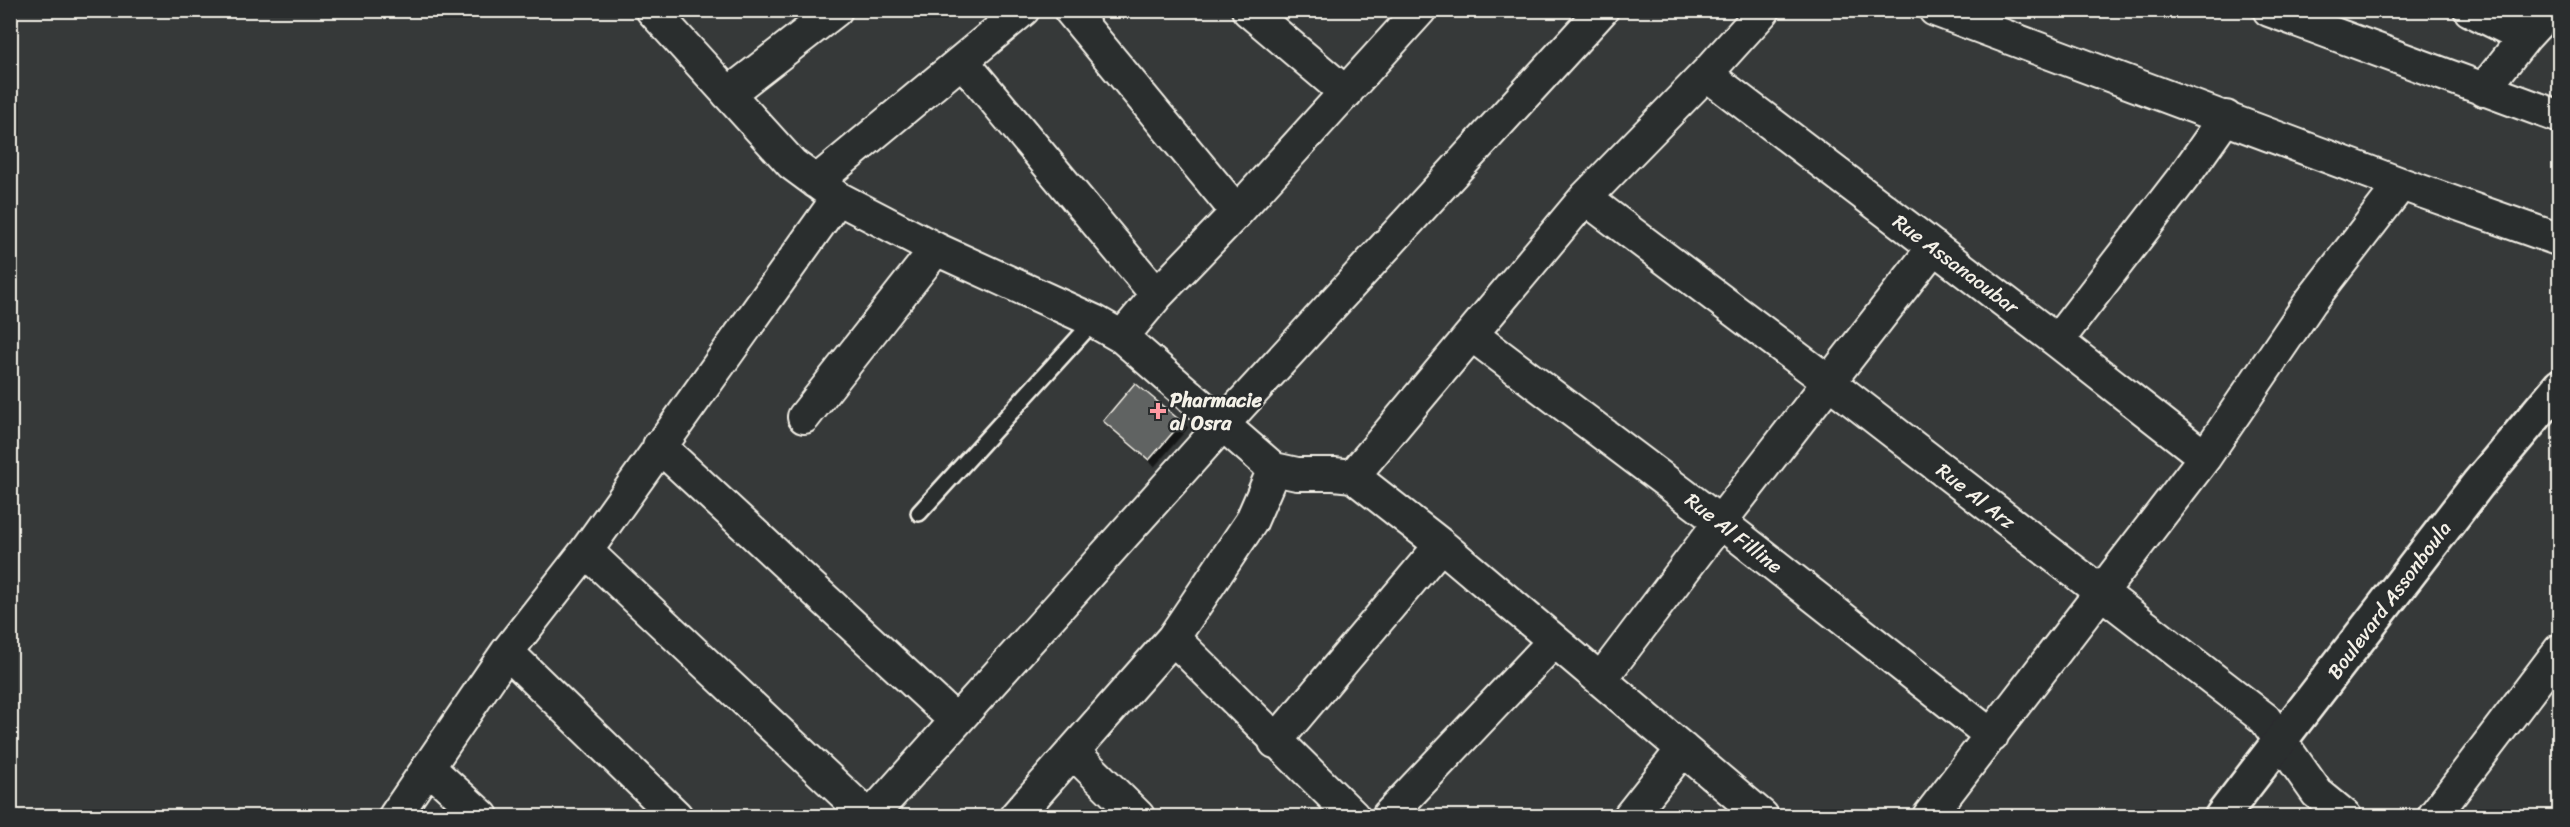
<svg xmlns="http://www.w3.org/2000/svg" width="2570" height="827" font-family="Sriracha,sans-serif">
	<style>
		.building { fill: #616362; stroke: #f4f1e8; stroke-width: 1.5; filter: url(#shadow) }
		.lines { fill: none; stroke-linecap: round; stroke-linejoin: round }
		.lane-casing { stroke: #f4f1e8; stroke-width: 20 }
		.street-casing { stroke: #f4f1e8; stroke-width: 36 }
		.secondary-casing { stroke: #f4f1e8; stroke-width: 38 }
		.lane { stroke: #2a2d2e; stroke-width: 15 }
		.street { stroke: #2a2d2e; stroke-width: 32 }
		.secondary { stroke: #2a2d2e; stroke-width: 33 }
		.poi-dot { fill: #ff9aa2; stroke: #2a2d2e; stroke-width: 2 }
		.labels { text-anchor: middle; stroke-width: 4.5; stroke-linejoin: round; paint-order: stroke }
		.street-label { font-size: 20px; fill: #f4f1e8; stroke: #2a2d2e }
		.poi-label { font-size: 20px; font-weight: bold; fill: #f4f1e8; stroke: #2a2d2e; text-anchor: start }
	</style>
	<defs>
		<filter id="shadow"><feDropShadow dx="5.5" dy="5.5" stdDeviation="0" flood-color="#0009"/></filter>
	</defs>
	<rect width="100%" height="100%" fill="#363939"/>
	<filter id="ink" filterUnits="userSpaceOnUse"><feTurbulence type="fractalNoise" baseFrequency=".0167" numOctaves="2"/><feDisplacementMap in="SourceGraphic" scale="12" xChannelSelector="R" yChannelSelector="G"/><feConvolveMatrix kernelMatrix="1 2 1 2 8 2 1 2 1" color-interpolation-filters="sRGB"/></filter>
	<g filter="url(#ink)">
		<path class="building" d="M1135 383 1182 422 1149 460 1103 421Z"/>
		<g class="lines">
			<defs>
				<path id="lane" d="M919 513 1094 321"/>
				<path id="street" d="M652 10 792 164 838 198 936 249 1094 321 1122 337 1274 469 1297 474H1334L1353 476 1441 545 1762 816
					M1070 10 1237 212
					M1248 10 1346 93
					M1935 10 2401 184 2560 240
					M2269 10 2560 117
					M2470 10 2525 37
					M963 62 1157 295
					M1706 74 2057 341 2205 457
					M2483 90 2525 37 2550 10
					M728 94 836 10
					M816 182 1023 10
					M1585 198 1829 382 2265 719 2317 793 2345 816
					M1472 335 1720 522 1992 736
					M1122 337 1157 295 1237 212 1420 10
					M2057 341 2185 175 2226 117
					M804 417 936 249
					M659 446 955 720
					M1353 476 1585 198 1706 74 1764 10
					M586 551 868 816
					M1173 638 1353 816
					M507 652 676 816
					M1601 679 1720 522 1934 247
					M1275 742 1441 545
					M1074 753 1138 816
					M429 768 482 816
					M395 816 507 652 586 551 838 198
					M871 816 1223 424 1602 10
					M1016 816 1173 638 1251 522 1274 469
					M1388 816 1554 641
					M1630 816 1683 749
					M1929 816 2205 457 2311 301 2401 184
					M2434 816 2560 650"/>
				<path id="secondary" d="M2222 816 2478 484 2560 386"/>
			</defs>
			<use href="#lane" class="lane-casing"/>
			<use href="#street" class="street-casing"/>
			<use href="#secondary" class="secondary-casing"/>
			<use href="#lane" class="lane"/>
			<use href="#street" class="street"/>
			<use href="#secondary" class="secondary"/>
		</g>
	</g>
	<path class="poi-dot" d="M1155 402h6v6h6v6h-6v6h-6v-6h-6v-6h6z"/>
	<g class="labels">
		<g class="street-label">
			<text transform="translate(1956 264) rotate(37)" y="7">Rue Assanaoubar</text>
			<text transform="translate(1976 496) rotate(38)" y="7">Rue Al Arz</text>
			<text transform="translate(1734 533) rotate(38)" y="7">Rue Al Filline</text>
			<text transform="translate(2389 600) rotate(-53)" y="7">Boulevard Assonboula</text>
		</g>
		<g class="poi-label">
			<text x="1170" y="407">Pharmacie<tspan x="1170" dy="23">al Osra</tspan></text>
		</g>
	</g>
	<rect width="2570" height="827" fill="none" stroke="#2a2d2e" stroke-width="36"/>
	<rect x="18" y="18" width="2534" height="791" fill="none" stroke="#f4f1e8" stroke-width="2" filter="url(#ink)"/>
</svg>
